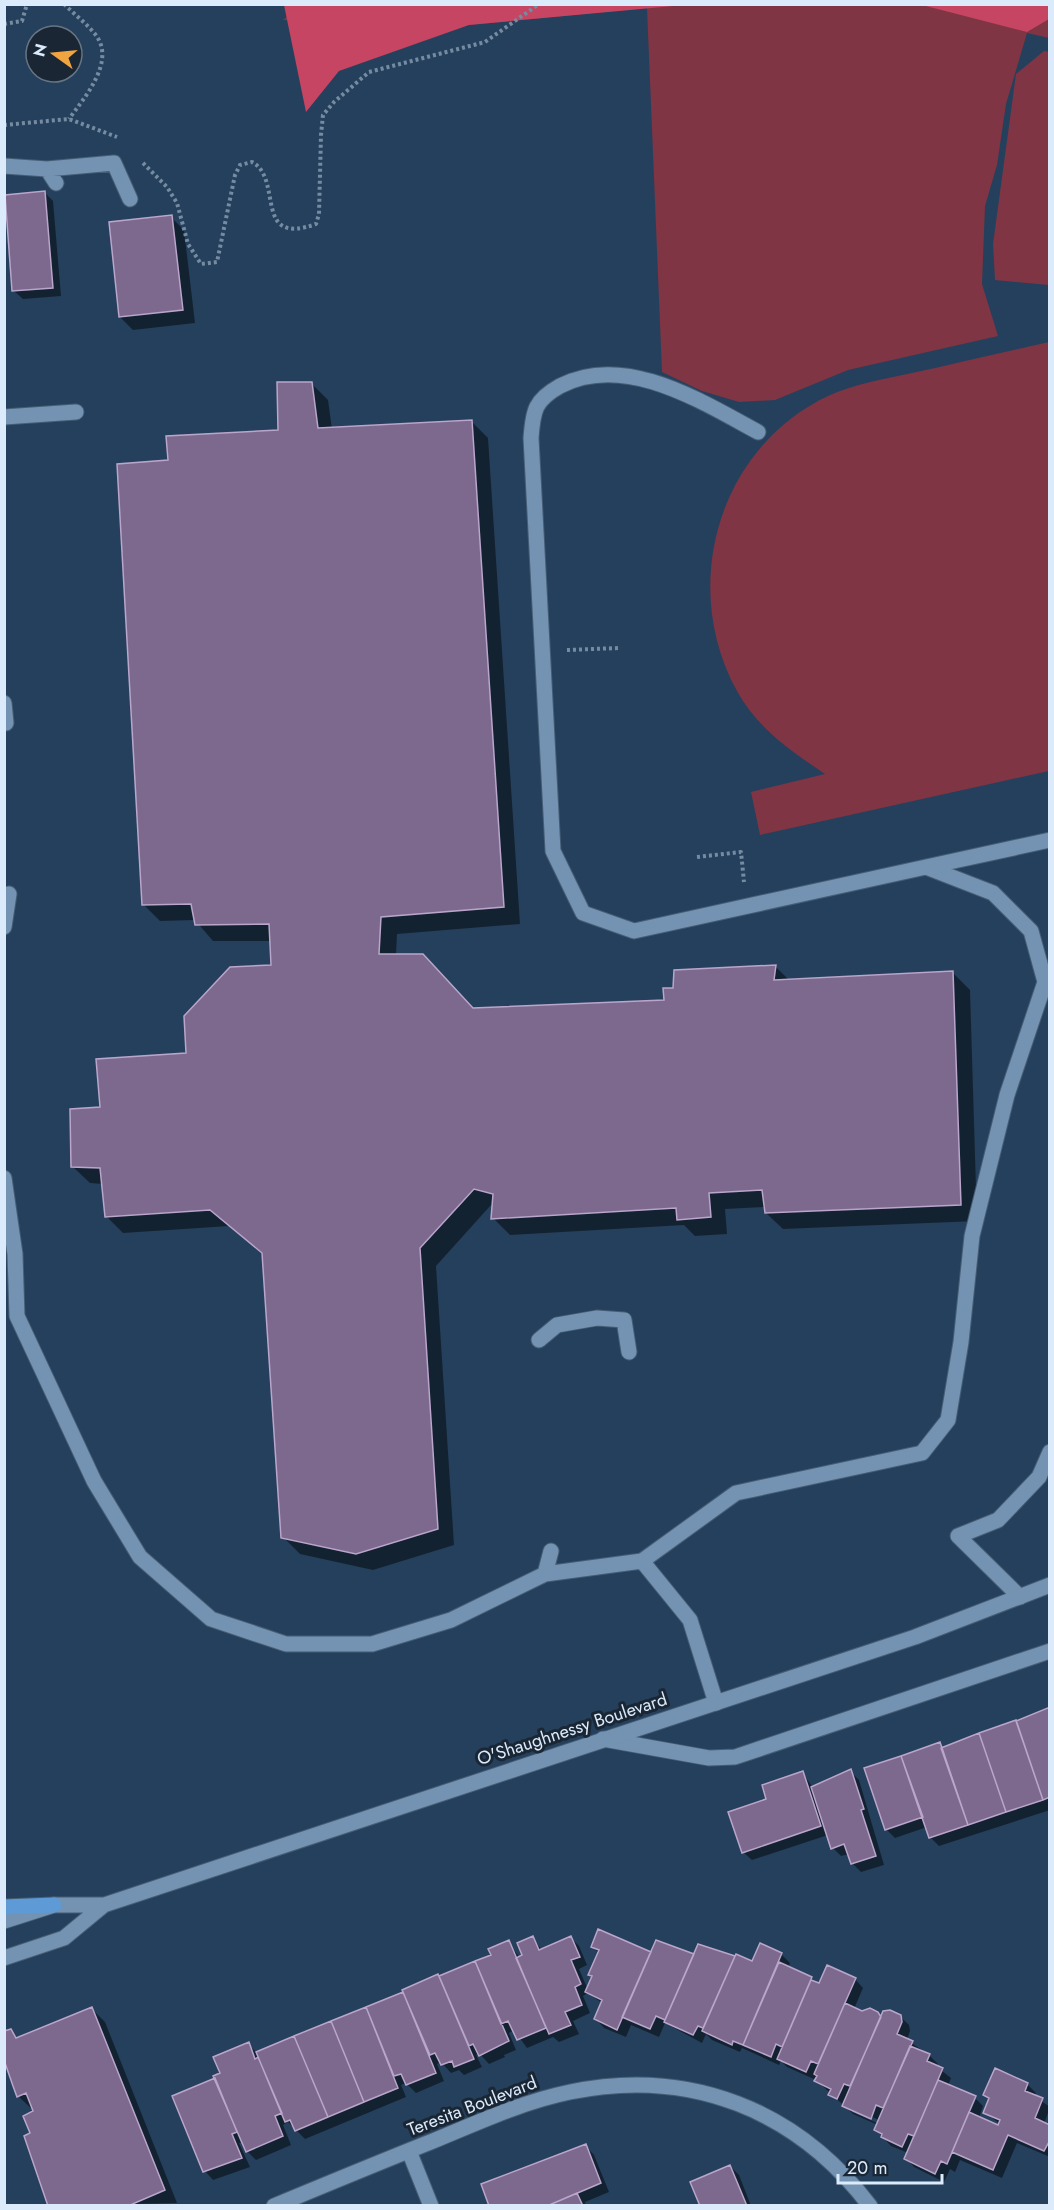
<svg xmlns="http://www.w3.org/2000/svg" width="1054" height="2210" font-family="Jost,sans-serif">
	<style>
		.green { fill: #7f3544 }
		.forest { fill: #c54562 }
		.shadow { fill: #0007; fill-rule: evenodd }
		.building { fill: #7d698d; stroke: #baa5cb; stroke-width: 1.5 }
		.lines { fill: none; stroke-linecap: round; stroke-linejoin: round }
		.lane-casing { stroke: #455d75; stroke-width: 17 }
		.street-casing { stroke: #455d75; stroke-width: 17 }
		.secondary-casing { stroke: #455d75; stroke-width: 17 }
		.primary-casing { stroke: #455d75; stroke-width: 17 }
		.path { stroke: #758ba2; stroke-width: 4; stroke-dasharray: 3 3; stroke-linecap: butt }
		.lane { stroke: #7492b1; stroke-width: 15 }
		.street { stroke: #7492b1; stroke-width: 15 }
		.secondary { stroke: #7492b1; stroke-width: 15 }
		.primary { stroke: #5e9ad6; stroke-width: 15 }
		.labels { text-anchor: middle; stroke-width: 6; stroke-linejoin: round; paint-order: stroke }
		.street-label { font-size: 18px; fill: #dbebfc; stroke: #1a2633 }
	</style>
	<rect width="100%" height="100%" fill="#25405c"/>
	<path class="green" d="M301 4 1049 5V38L1027 33 1006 104 997 165 985 206 982 284 998 336 848 370 775 400 739 402 702 391 662 372 647 8 469 25 283 20Z
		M1044 51 1050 52 1049 285 995 280 993 244 1016 74Z
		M1049 342V771L760 835 751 792 825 774C791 751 758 729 737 691 679 586 718 448 828 396 854 384 884 379 912 373 958 363 1004 352 1049 342Z"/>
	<path class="forest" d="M284 5V4L684 5 469 25 339 71 306 112Z
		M922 5H1049V19L1027 32Z"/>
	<path class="shadow" d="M45 193 53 201 61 296 23 299 14 291Z
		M171 217 184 230 195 323 133 330 120 317Z
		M311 383 328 400 332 429 472 422 488 438 520 924 397 934 396 955H423L474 1009 666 1002 674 989 775 966 790 981 953 973 970 990 977 1221 783 1229 766 1213V1207L725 1209 727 1234 695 1236 684 1225 510 1235 493 1218 494 1206 491 1205 436 1266 454 1545 373 1570 300 1554 283 1537 264 1255 229 1226 123 1233 106 1216 103 1184 90 1183 73 1167 101 1108 188 1054 272 967 271 941H213L195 920 160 921 144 905 169 462 279 432Z
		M1050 1709V1810L939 1846 931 1838 927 1827 895 1838 886 1829 939 1744 944 1748 963 1742V1739L1038 1716Z
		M850 1771 859 1780 884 1865 861 1872 853 1864 849 1854 841 1856 833 1848 828 1835 752 1860 743 1852 768 1800 803 1773 813 1788Z
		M532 1938 542 1950 571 1938 579 1946 587 1965 579 1969 588 1990 593 1978 590 1975 599 1953 592 1947 651 1954 695 1955 718 1951 753 1963 761 1945 781 1954 790 1963 788 1969 820 1985 855 1979 863 1988 854 2009 882 2018 900 2016 909 2025 910 2031 907 2040 929 2055 938 2064 937 2067 951 2078 948 2086 975 2098 983 2106 979 2118 999 2127 1000 2124 985 2112 990 2100 985 2095 1027 2084 1036 2093 1034 2096 1050 2107 1044 2124 1050 2126V2157L1017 2143 1002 2178 960 2160 955 2172 950 2169 944 2182 914 2167 906 2158 908 2153 891 2146 876 2130 878 2125 853 2114 816 2080 787 2067 781 2061 779 2065 742 2048 740 2052 712 2040 706 2034 702 2043 665 2023 659 2037 631 2025 626 2037 604 2028 596 2019 602 2003 588 1993 583 1996 590 2013 573 2021 579 2034 559 2042 553 2037 527 2048 514 2030 509 2033 516 2050 504 2055 505 2057 489 2064 479 2053 476 2055 482 2067 464 2075 459 2070 451 2073 441 2062 437 2064 444 2081 416 2093 406 2083 401 2085 406 2097 305 2139 288 2122 283 2125 291 2145 256 2160 247 2151 243 2142 239 2143 250 2167 213 2180 205 2171 217 2079 248 2044 257 2053 493 1955 508 1942 520 1958 524 1956ZM973 2099H976L967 2119 965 2118ZM852 2109 879 2120 877 2123 852 2112Z
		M92 2009 105 2022 177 2203 50 2206 32 2134 35 2112 18 2096 10 2031 18 2039Z
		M586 2146 594 2155 609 2192 585 2202 586 2206H491Z
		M730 2166 739 2175 751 2206H701Z"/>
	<path class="building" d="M45 191 53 288 12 291 5 195Z
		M172 215 183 310 119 317 109 222Z
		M277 382H312L318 428 472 420 504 907 381 917 379 954H423L473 1008 664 1000 663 988H673L674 970 776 965 774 980 953 971 961 1205 765 1213 762 1190 709 1193 711 1217 677 1220 676 1208 491 1219 493 1194 474 1189 420 1248 438 1529 356 1554 281 1538 262 1253 210 1210 105 1217 100 1168 71 1167 70 1109 100 1107 96 1059 186 1053 184 1016 230 967 271 965 269 924 195 925 191 904 142 905 117 464 168 460 166 436 278 430Z
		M1050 1707V1797L1043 1800 1016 1721Z
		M1016 1720 1043 1800 1006 1812 979 1733Z
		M979 1733 1006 1812 968 1825 941 1748Z
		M940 1742 968 1825 929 1838 901 1756Z
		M901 1756 923 1817 885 1830 864 1768Z
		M851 1769 864 1809 861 1810 876 1856 851 1864 844 1844 831 1849 811 1787Z
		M803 1771 821 1826 742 1853 728 1812 766 1799 762 1785Z
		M598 1929 651 1952 617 2030 594 2019 602 2000 585 1992 592 1976 588 1975 599 1950 591 1947Z
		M533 1936 539 1950 571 1936 580 1957 571 1960 581 1984 575 1987 582 2005 565 2012 571 2025 549 2034 516 1958 522 1955 517 1943Z
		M509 1940 546 2028 517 2040 508 2021 501 2024 475 1961 491 1955 488 1949Z
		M656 1940 694 1954 665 2020 656 2016 650 2029 622 2017Z
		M760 1943 782 1953 743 2045 733 2041 732 2045 702 2031 736 1954 752 1961Z
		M698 1944 735 1956 703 2028 698 2026 693 2035 664 2022Z
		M475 1961 509 2041 479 2056 473 2044 469 2046 439 1976Z
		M779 1962 812 1977 782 2047 776 2044 771 2057 743 2045Z
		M827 1965 856 1978 818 2064 811 2061 806 2072 777 2059 811 1980 819 1983Z
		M438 1974 474 2059 454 2067 452 2061 441 2065 435 2053 430 2055 402 1990Z
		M403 1992 436 2073 406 2085 401 2074 394 2076 366 2007Z
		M845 2003 862 2011 870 2008 878 2012 881 2017 850 2086 844 2084 837 2099 828 2095 831 2089 814 2081 817 2076 814 2074Z
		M92 2007 165 2190 128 2206H48L24 2136 30 2133 23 2116 33 2111 26 2093 17 2097 13 2086 4 2060V2031L11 2029 16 2038Z
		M366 2007 398 2088 364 2102 331 2021Z
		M890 2010 901 2015 902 2022 897 2034 913 2041 883 2108 876 2105 871 2119 842 2106 883 2011Z
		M331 2021 364 2102 328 2117 294 2036Z
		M294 2036 328 2117 295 2131 290 2120 285 2122 256 2052Z
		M249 2042 255 2059 258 2057 282 2113 275 2116 283 2136 246 2152 213 2076 220 2073 213 2057Z
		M910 2046 930 2054 927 2061 943 2068 914 2136 908 2134 902 2147 881 2137 882 2134 874 2130Z
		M995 2068 1028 2083 1025 2091 1043 2098 1035 2118 1050 2125V2140L1044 2151 1008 2135 993 2170 952 2152 969 2112 998 2125 1000 2120 983 2113 989 2098 983 2095Z
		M215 2078 237 2132 232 2134 242 2158 203 2172 172 2096Z
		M938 2080 976 2096 947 2164 941 2161 935 2174 904 2159Z
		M586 2144 601 2183 547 2206H489L481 2184Z
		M730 2165 747 2206H700L690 2182Z
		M577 2193 583 2206H547Z"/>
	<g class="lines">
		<defs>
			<path id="lane" d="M4 166 47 169 56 183
				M47 169 114 163 130 199
				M4 417 76 412
				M4 703 6 723
				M926 867 1050 840
				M4 927 9 894
				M4 1178 15 1254 17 1316 94 1481 140 1557 211 1619 286 1644H372L451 1620 545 1574 642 1561 690 1620 716 1703
				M539 1340 557 1325 597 1318 624 1320 629 1352
				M642 1561 736 1493 922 1453 948 1420 961 1342 972 1236 1007 1095 1045 982 1031 931 993 893 926 867 634 931 583 913 553 851 531 438C533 410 535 400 560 386 625 352 702 402 758 432
				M545 1574 551 1551
				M1020 1597 958 1536 998 1520 1039 1477 1050 1452
				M603 1739 709 1758 735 1757 1050 1651"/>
			<path id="street" d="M409 2151 431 2206
				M274 2206C327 2184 380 2162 433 2141 479 2122 522 2102 570 2092 690 2067 797 2110 870 2206"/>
			<path id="secondary" d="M4 1921 54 1905H104L915 1637 1050 1585
				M4 1958 64 1938 104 1905"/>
			<path id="primary" d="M4 1907 54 1905"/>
		</defs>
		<use href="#lane" class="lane-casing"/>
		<use href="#street" class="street-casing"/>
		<use href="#secondary" class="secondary-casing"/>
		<use href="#primary" class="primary-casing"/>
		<path class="path" d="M64 4C74 14 86 23 95 34 117 61 84 98 69 119
			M4 24 22 21 27 4
			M4 125 69 119 117 137
			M143 163 167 187 177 203 188 244 201 264 217 262 235 175 240 165 252 162C284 179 252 247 316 224L319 214 321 135 323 115 334 102 369 72 485 42 539 4
			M567 650 619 648
			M697 857 741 852 744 882"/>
		<use href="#lane" class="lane"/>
		<use href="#street" class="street"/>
		<use href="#secondary" class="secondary"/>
		<use href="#primary" class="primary"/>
	</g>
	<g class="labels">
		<g class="street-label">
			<text transform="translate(572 1729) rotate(-18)" y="6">O'Shaughnessy Boulevard</text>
			<text transform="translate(472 2106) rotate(-21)" y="6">Teresita Boulevard</text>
		</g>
	</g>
	<rect width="1054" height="2210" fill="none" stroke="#dbebfc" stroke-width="12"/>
	<g transform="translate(54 54) rotate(285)"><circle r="28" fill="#1a2633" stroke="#677583" stroke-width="1.5"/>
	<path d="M0-4.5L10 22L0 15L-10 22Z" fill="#f1a540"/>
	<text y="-9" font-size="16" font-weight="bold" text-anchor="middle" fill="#dbebfc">N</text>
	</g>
	<path d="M838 2174v9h104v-9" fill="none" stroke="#dbebfc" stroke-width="3"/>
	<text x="847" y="2174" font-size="18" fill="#dbebfc" stroke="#1a2633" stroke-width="4.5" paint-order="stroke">20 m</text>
</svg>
